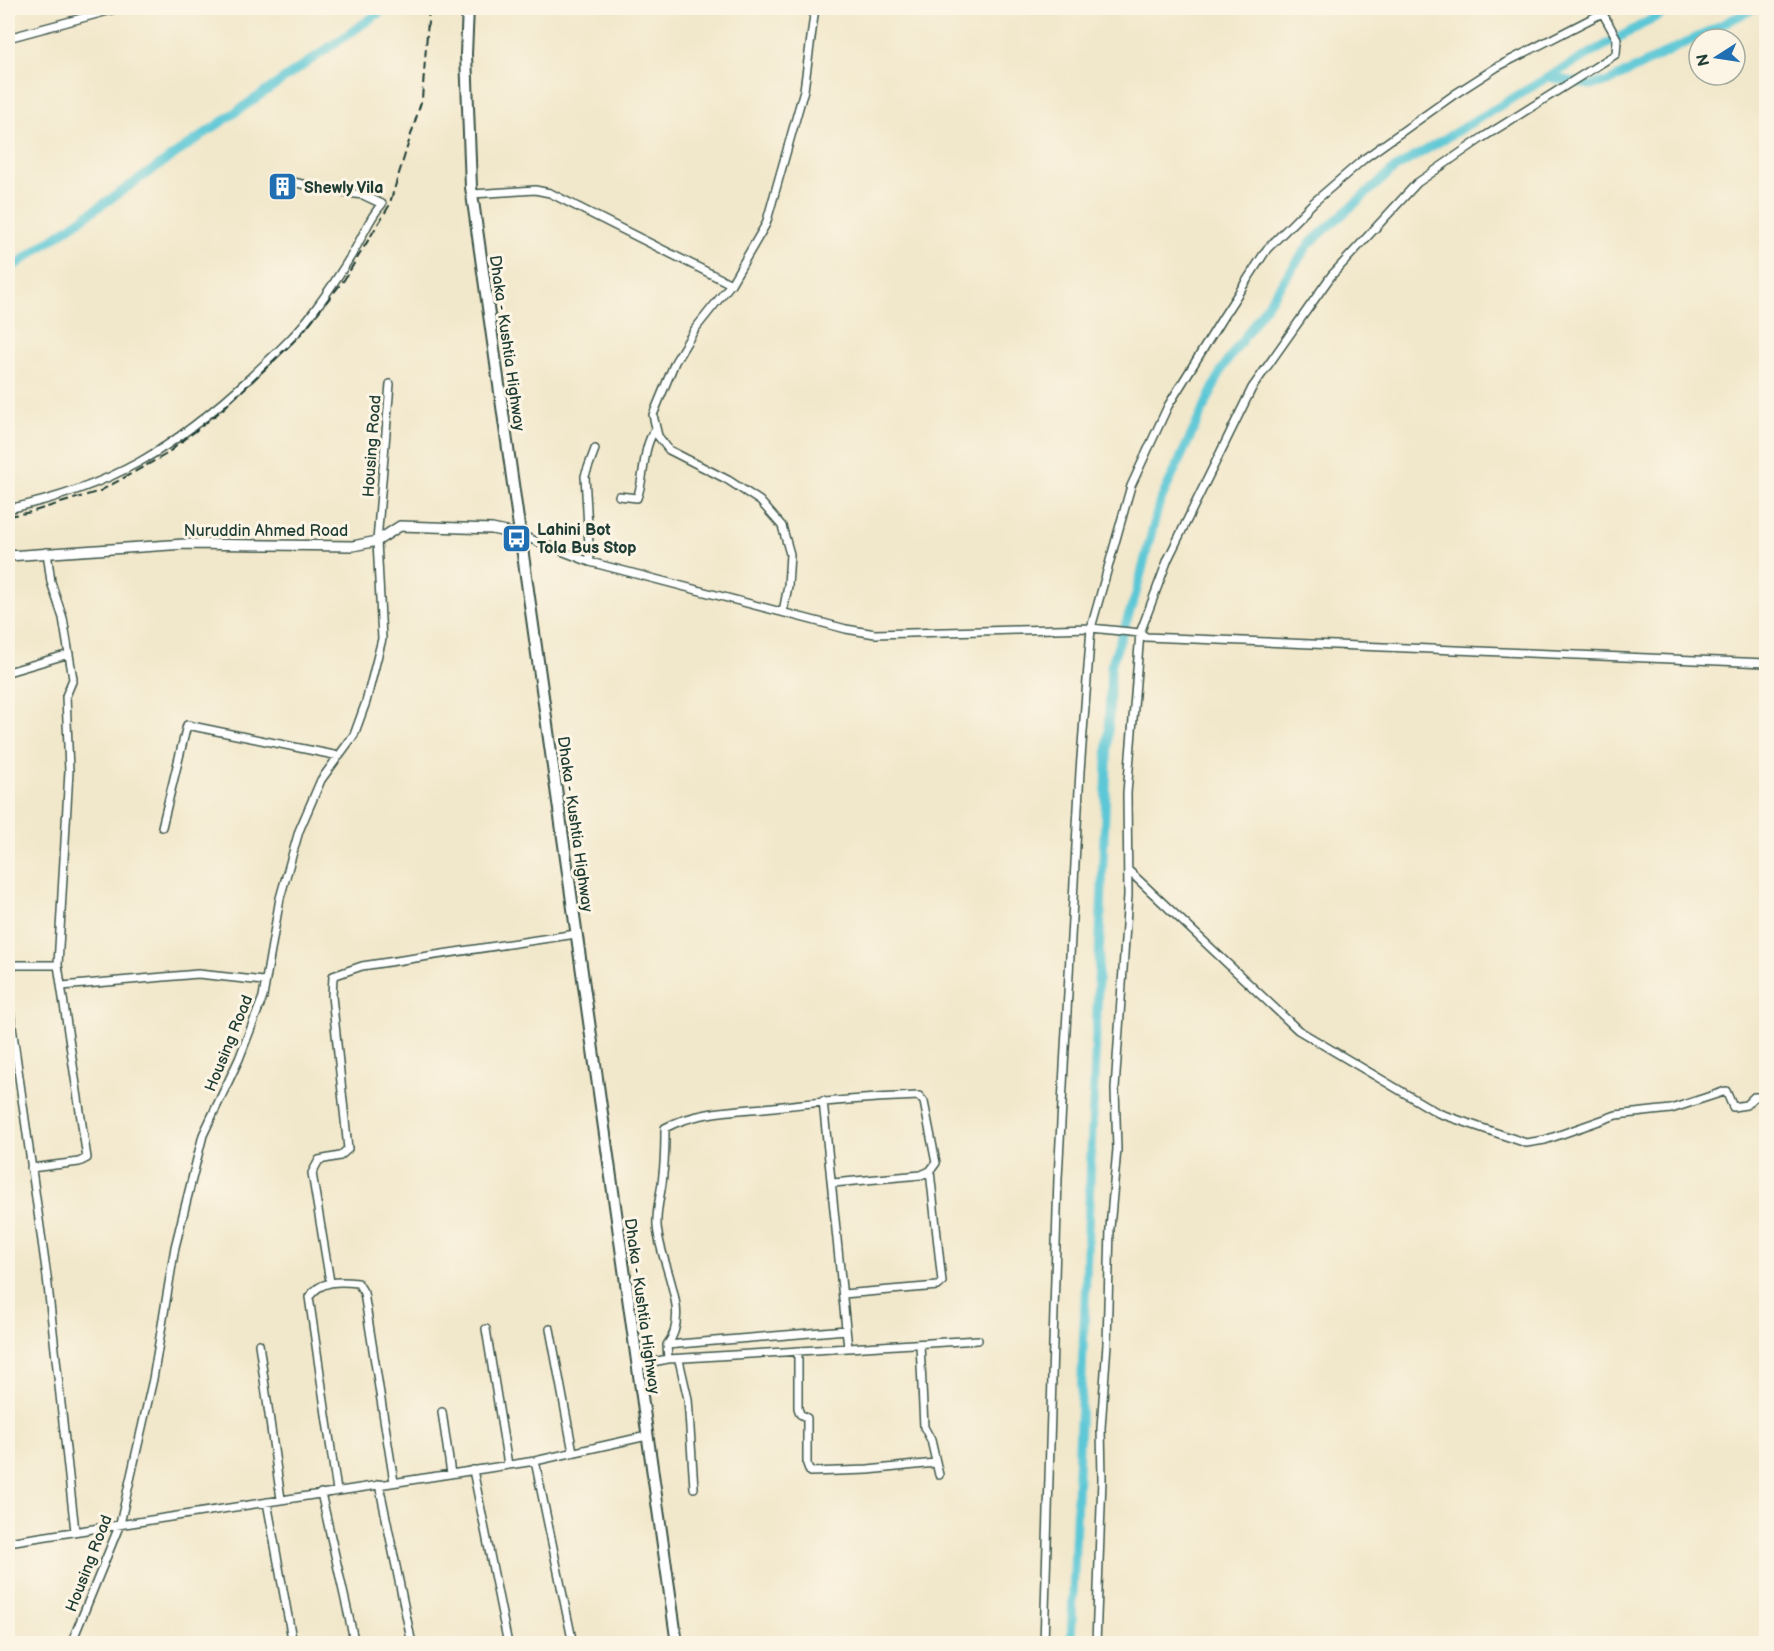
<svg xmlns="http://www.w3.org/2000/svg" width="1774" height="1651" font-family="'Balsamiq Sans',sans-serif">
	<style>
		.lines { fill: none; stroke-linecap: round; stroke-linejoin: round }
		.canal { stroke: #5cc7d6; stroke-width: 9 }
		.street-casing { stroke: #3e564a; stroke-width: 10 }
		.secondary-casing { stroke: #3e564a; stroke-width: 12 }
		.primary-casing { stroke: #3e564a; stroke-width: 14 }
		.street { stroke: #fff; stroke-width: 7 }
		.secondary { stroke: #fff; stroke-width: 9 }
		.primary { stroke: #fff; stroke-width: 10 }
		.rail { stroke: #1f3d34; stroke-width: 2; stroke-dasharray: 9 4.5; stroke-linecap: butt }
		.labels { text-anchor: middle; stroke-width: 6; stroke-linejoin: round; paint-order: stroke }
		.poi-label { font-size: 16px; font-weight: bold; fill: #1f3d34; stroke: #fcf5e5; text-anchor: start }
		.street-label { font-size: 16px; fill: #1f3d34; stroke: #fcf5e5 }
	</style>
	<rect width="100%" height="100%" fill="#fcf5e5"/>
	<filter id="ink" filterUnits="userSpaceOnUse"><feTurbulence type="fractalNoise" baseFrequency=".0167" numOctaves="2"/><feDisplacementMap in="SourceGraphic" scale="12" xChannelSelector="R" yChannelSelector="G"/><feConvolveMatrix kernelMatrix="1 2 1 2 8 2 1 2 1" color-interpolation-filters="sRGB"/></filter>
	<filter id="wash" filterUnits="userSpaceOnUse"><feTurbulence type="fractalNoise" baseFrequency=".008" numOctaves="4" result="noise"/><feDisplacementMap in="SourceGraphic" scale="24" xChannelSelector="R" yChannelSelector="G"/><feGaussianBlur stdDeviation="1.35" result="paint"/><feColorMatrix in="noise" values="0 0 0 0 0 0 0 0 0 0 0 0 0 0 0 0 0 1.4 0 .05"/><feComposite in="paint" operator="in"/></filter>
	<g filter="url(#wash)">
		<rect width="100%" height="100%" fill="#f1e7ca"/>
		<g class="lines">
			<path class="canal" d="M1548 77 1590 85 1608 82 1755 8
				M8 270 386 8
				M1071 1644 1111 666 1135 597 1159 504 1222 369 1310 243 1394 169 1548 77 1672 8"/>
		</g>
	</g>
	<g filter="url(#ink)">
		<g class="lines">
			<defs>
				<path id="street" d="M8 38 119 8
					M472 194 535 190 550 193 731 284
					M619 496 637 498C646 475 641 449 656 428
					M8 509C112 487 174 449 251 377 273 356 297 335 314 311 328 292 342 271 354 251 364 234 369 218 382 204L363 195 333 191 284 180
					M520 535 590 562 846 629 875 634 1091 628 1140 633 1146 637 1766 663
					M590 562 585 476 595 449
					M783 612 788 586 790 554 782 526 760 501 728 480 669 450 658 436 653 415 675 362 695 329 731 284 766 224 804 90 815 8
					M8 672 69 654
					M162 827 187 725 339 756
					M1128 870 1298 1030 1438 1113 1526 1143 1545 1140 1616 1115 1671 1109 1726 1091 1733 1107 1746 1105 1754 1097H1766
					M8 965H58
					M62 986 198 974 264 981
					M8 998 47 1277 75 1531
					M823 1101 848 1348
					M31 1168 79 1162 87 1158 58 965 69 771 66 696 73 679 63 618 51 582 47 552
					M330 1282 312 1173 319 1160 340 1156 348 1149 332 996 333 976 362 966 576 934
					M843 1294 938 1286 942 1282 930 1171
					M486 1329 508 1465
					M550 1329 573 1452
					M259 1344 281 1499
					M920 1344 924 1427 931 1440 939 1475
					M667 1345 846 1330
					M798 1351V1408L800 1414 807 1418V1464L810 1472 868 1470 935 1463
					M668 1359 667 1345C693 1313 658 1260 657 1225 656 1208 662 1191 663 1174 665 1159 665 1143 665 1128 694 1112 731 1111 764 1108 816 1102 867 1098 919 1096L924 1102 936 1163 930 1171 921 1175 833 1183
					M679 1360 688 1399 694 1488
					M637 1365 668 1359 978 1340
					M442 1412 451 1474
					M535 1461 573 1644
					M473 1470 508 1644
					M379 1484 412 1644
					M337 1491 309 1297C321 1280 339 1281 358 1283L364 1293 394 1482
					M321 1493 355 1644
					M267 1502 293 1644
					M8 1542 535 1461 647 1436
					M71 1644 120 1524 153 1379 175 1247 203 1135 239 1059 263 997 280 898 299 831 321 780 354 735 366 702 382 639 377 541 390 384
					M1044 1644 1058 1178 1080 771 1091 628 1131 486 1168 406 1223 317 1267 249 1314 202 1365 158 1455 94 1497 67 1612 8
					M1096 1644 1102 1479 1101 1428 1107 1344 1110 1228 1117 1149 1115 1089 1128 895 1127 793 1140 633 1168 559 1252 388 1331 276 1417 183 1482 138 1616 54 1617 39 1602 12"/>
				<path id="secondary" d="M8 556 185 544 353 546 377 541 400 526 492 529 520 535"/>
				<path id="primary" d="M468 8 466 54 471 187 677 1644"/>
			</defs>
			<use href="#street" class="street-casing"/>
			<use href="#secondary" class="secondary-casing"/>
			<use href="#primary" class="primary-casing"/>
			<use href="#street" class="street"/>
			<use href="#secondary" class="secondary"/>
			<use href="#primary" class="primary"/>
			<path class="rail" d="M8 516 31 512 100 491 165 455 222 410 299 336 344 280 389 206 422 99 429 8"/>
		</g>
	</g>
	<defs>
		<symbol id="building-square" viewBox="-11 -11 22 22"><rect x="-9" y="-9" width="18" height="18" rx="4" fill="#1f6fb2" stroke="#fcf5e5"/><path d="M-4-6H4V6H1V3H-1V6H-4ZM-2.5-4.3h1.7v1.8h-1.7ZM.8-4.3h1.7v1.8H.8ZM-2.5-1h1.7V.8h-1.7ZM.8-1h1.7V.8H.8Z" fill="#fff"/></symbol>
		<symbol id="bus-square" viewBox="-11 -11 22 22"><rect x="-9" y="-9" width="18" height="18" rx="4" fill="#1f6fb2" stroke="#fcf5e5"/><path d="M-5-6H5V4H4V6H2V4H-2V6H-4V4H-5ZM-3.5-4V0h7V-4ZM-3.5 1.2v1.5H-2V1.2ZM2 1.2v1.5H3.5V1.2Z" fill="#fff"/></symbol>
	</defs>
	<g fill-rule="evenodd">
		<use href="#building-square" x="266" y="170" width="33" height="33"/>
		<use href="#bus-square" x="500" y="522" width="33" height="33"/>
	</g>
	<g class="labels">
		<g class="poi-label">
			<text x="304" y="193">Shewly Vila</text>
			<text x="537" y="535">Lahini Bot<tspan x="537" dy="18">Tola Bus Stop</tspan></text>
		</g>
		<g class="street-label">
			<text transform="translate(508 343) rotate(82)" y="6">Dhaka - Kushtia Highway</text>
			<text transform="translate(371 446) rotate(-86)" y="6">Housing Road</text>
			<text x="266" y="536">Nuruddin Ahmed Road</text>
			<text transform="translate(576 824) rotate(82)" y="6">Dhaka - Kushtia Highway</text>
			<text transform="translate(228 1043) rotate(-68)" y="6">Housing Road</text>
			<text transform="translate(643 1306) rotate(82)" y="6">Dhaka - Kushtia Highway</text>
			<text transform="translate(88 1563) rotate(-69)" y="6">Housing Road</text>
		</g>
	</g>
	<rect width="1774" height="1651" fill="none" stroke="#fcf5e5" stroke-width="30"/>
	<g transform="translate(1717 57) rotate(258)"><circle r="28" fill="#fcf5e5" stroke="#a4ab9e" stroke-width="1.5"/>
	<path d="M0-4.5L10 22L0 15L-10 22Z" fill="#1f6fb2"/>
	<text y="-9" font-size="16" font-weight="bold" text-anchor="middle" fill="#1f3d34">N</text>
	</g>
</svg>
